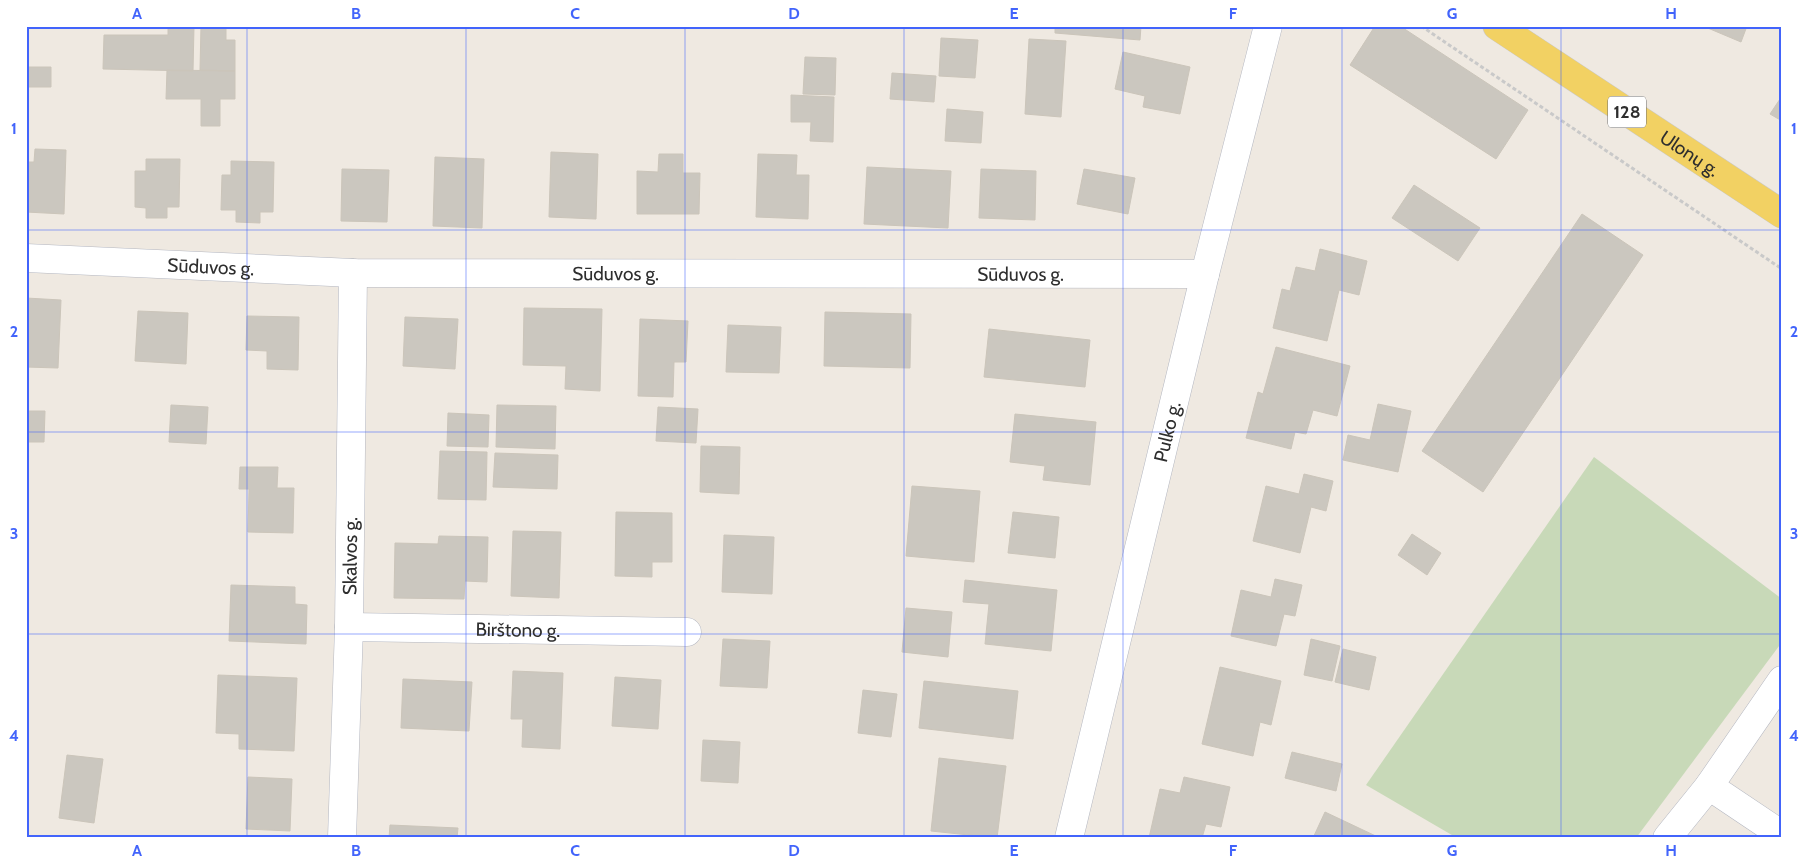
<svg xmlns="http://www.w3.org/2000/svg" width="1808" height="864" font-family="Cabin,sans-serif">
	<style>
		.cemetery { fill: #c8d9b8 }
		.building { fill: #cbc7bf; stroke: #cbc5ba }
		.lines { fill: none; stroke-linecap: round; stroke-linejoin: round }
		.minor-casing { stroke: #b4b7c1; stroke-width: 29 }
		.primary-casing { stroke: #c9c9c9; stroke-width: 29 }
		.path { stroke: #c9c9c9; stroke-width: 3; stroke-dasharray: 4 2.5; stroke-linecap: butt }
		.minor { stroke: #fff; stroke-width: 28 }
		.primary { stroke: #f2d163; stroke-width: 28 }
		.grid { fill: none; stroke: #4264fb; stroke-width: 1; stroke-opacity: 0.55 }
		.labels { text-anchor: middle; stroke-width: 5; stroke-linejoin: round; paint-order: stroke }
		.shield { fill: #fff; stroke: #6d6d6d; stroke-width: 1 }
		.shield-label { font-size: 18px; font-weight: bold; fill: #2e2e2e }
		.street-label { font-size: 19px; fill: #2e2e2e; stroke: #fff }
		.neatline { fill: none; stroke: #4264fb; stroke-width: 2 }
		.grid-label { font-size: 16px; text-anchor: middle; font-weight: bold; fill: #4264fb }
	</style>
	<rect width="100%" height="100%" fill="#efe9e1"/>
	<path class="cemetery" d="M1594 457 1782 599V642L1636 838H1457L1366 785Z"/>
	<path class="building" d="M168 26H194L193 71 103 69 104 35H168Z
		M201 26H226V40H235V71L200 70Z
		M1055 26H1141L1140 40 1055 33Z
		M1375 26H1400L1528 110 1496 159 1350 65Z
		M1703 26H1747L1741 42Z
		M941 38 978 40 975 78 939 76Z
		M1029 39 1066 41 1061 117 1025 114Z
		M1123 52 1190 67 1180 114 1143 107 1145 96 1115 89Z
		M805 57 836 58 835 95 803 94Z
		M26 67H51V87H26Z
		M167 70 235 71V99H220V126H201V99H166Z
		M892 73 936 76 934 102 890 99Z
		M791 95 834 97 833 142 810 141 811 122H791Z
		M1782 96V121L1770 114Z
		M947 109 983 112 981 143 945 141Z
		M35 149 66 150 64 214 26 212V162H34Z
		M551 152 598 154 596 219 549 217Z
		M659 154H683V173H700L699 214H637V171L658 172Z
		M758 154 797 155 796 175H809L808 219 756 217Z
		M435 157 484 159 482 228 433 226Z
		M146 159H180L179 207H167V218H146V208L135 207V171H146Z
		M231 161 274 162 273 212H260V223L236 222V210H221L222 175H231Z
		M867 167 951 171 948 228 864 224Z
		M342 169 389 170 387 222 341 221Z
		M981 169 1036 171 1035 220 979 218Z
		M1084 169 1135 178 1128 214 1077 204Z
		M1414 185 1480 228 1458 261 1392 218Z
		M1582 214 1643 255 1483 492 1422 451Z
		M1320 249 1367 261 1359 295 1339 290 1327 341 1273 328 1282 289 1290 291 1296 267 1315 271Z
		M26 298 61 300 58 368 26 367Z
		M524 308 602 309 600 391 565 389 566 366 523 365Z
		M138 311 188 313 186 364 135 361Z
		M825 312 911 314 910 368 824 366Z
		M247 316 299 317 298 370 267 369V351L246 350Z
		M405 317 458 319 455 369 403 366Z
		M640 319 688 321 686 362H674L673 397 638 396Z
		M728 325 781 327 779 373 726 372Z
		M989 329 1090 340 1085 387 984 377Z
		M1276 347 1350 366 1337 416 1313 410 1306 434 1295 432 1291 449 1246 438 1258 392 1263 394Z
		M1378 404 1411 411 1398 472 1343 460 1348 435 1370 440Z
		M171 405 208 407 206 444 169 442Z
		M497 405 556 406 555 449 496 447Z
		M658 407 698 409 696 443 656 441Z
		M26 411H45L44 442H26Z
		M448 413 489 415 488 447 447 446Z
		M1015 414 1096 422 1090 485 1043 480 1045 466 1010 462Z
		M701 446 740 447 739 494 700 492Z
		M440 451 487 452 486 500 438 499Z
		M495 453 558 455 557 489 493 487Z
		M240 467H278L277 488H294L293 533 248 532 249 489H239Z
		M1304 474 1333 481 1326 511 1311 507 1300 553 1253 541 1266 486 1299 494Z
		M912 486 980 491 974 562 906 556Z
		M616 512 672 513V562H652V577L615 576Z
		M1013 512 1059 517 1055 558 1008 553Z
		M513 531 561 532 559 598 511 596Z
		M1412 534 1441 553 1427 575 1398 555Z
		M724 535 774 537 772 594 722 592Z
		M439 536 488 537 487 582 465 581 464 599 394 598 395 543 438 544Z
		M1275 579 1302 585 1295 616 1284 614 1276 646 1231 636 1241 590 1271 597Z
		M965 580 1057 590 1051 651 985 644 989 604 963 602Z
		M231 585 295 587V604L307 605 306 644 229 641Z
		M906 608 952 612 948 657 902 652Z
		M723 639 770 641 767 688 720 686Z
		M1311 639 1340 646 1332 681 1304 675Z
		M1343 649 1376 657 1369 690 1335 682Z
		M1220 667 1281 681 1271 725 1260 722 1253 756 1202 744Z
		M513 671 563 673 560 749 522 747 523 719H511Z
		M218 675 297 678 294 751 239 749V734L216 733Z
		M615 677 661 680 658 729 612 726Z
		M403 679 472 682 469 731 401 728Z
		M924 681 1018 691 1013 739 919 728Z
		M863 690 897 694 891 737 858 733Z
		M703 740 740 742 738 783 701 781Z
		M1292 752 1342 764 1336 791 1285 778Z
		M67 755 103 759 94 823 59 818Z
		M939 758 1006 766 997 838 931 831Z
		M248 777 292 779 290 831 246 829Z
		M1184 777 1230 787 1221 827 1206 824 1202 838H1149L1160 789 1180 793Z
		M1325 812 1380 838H1313Z
		M390 825 458 828 457 838H389Z"/>
	<g class="lines">
		<defs>
			<g id="minor">
				<path id="s1" d="M26 258 353 273 1205 274"/>
				<path id="s2" d="M349 627 687 632"/>
				<path d="M1709 786 1782 835"/>
				<path id="s3" d="M342 838 349 627 353 273"/>
				<path id="s4" d="M1069 838 1205 274 1268 26"/>
				<path d="M1667 838 1709 786 1782 680"/>
			</g>
			<g id="primary">
				<path id="s5" d="M1497 26 1782 214"/>
			</g>
		</defs>
		<use href="#minor" class="minor-casing"/>
		<use href="#primary" class="primary-casing"/>
		<path class="path" d="M1421 26 1782 269"/>
		<use href="#minor" class="minor"/>
		<use href="#primary" class="primary"/>
	</g>
	<path class="grid" d="M247 26V838M466 26V838M685 26V838M904 26V838M1123 26V838M1342 26V838M1561 26V838M26 230H1782M26 432H1782M26 634H1782"/>
	<g class="labels">
		<rect class="shield" x="1608" y="96.5" width="38" height="31" rx="4"/>
		<g class="shield-label">
			<text x="1627" y="118">128</text>
		</g>
		<g class="street-label">
			<text dy="7" stroke="none"><textPath href="#s5" startOffset="231">Ulonų g.</textPath></text>
			<text dy="7" stroke="none"><textPath href="#s1" startOffset="185">Sūduvos g.</textPath></text>
			<text dy="7" stroke="none"><textPath href="#s1" startOffset="590">Sūduvos g.</textPath></text>
			<text dy="7" stroke="none"><textPath href="#s1" startOffset="995">Sūduvos g.</textPath></text>
			<text dy="7" stroke="none"><textPath href="#s4" startOffset="418">Pulko g.</textPath></text>
			<text dy="7" stroke="none"><textPath href="#s3" startOffset="282">Skalvos g.</textPath></text>
			<text dy="7" stroke="none"><textPath href="#s2" startOffset="169">Birštono g.</textPath></text>
		</g>
	</g>
	<rect width="1808" height="864" fill="none" stroke="#ffffff" stroke-width="55"/>
	<rect x="28" y="28" width="1752" height="808" class="neatline"/>
	<g class="grid-label">
		<text x="137" y="19">A</text>
		<text x="356" y="19">B</text>
		<text x="575" y="19">C</text>
		<text x="794" y="19">D</text>
		<text x="1014" y="19">E</text>
		<text x="1233" y="19">F</text>
		<text x="1452" y="19">G</text>
		<text x="1671" y="19">H</text>
		<text x="14" y="134">1</text>
		<text x="1794" y="134">1</text>
		<text x="14" y="337">2</text>
		<text x="1794" y="337">2</text>
		<text x="14" y="539">3</text>
		<text x="1794" y="539">3</text>
		<text x="14" y="741">4</text>
		<text x="1794" y="741">4</text>
		<text x="137" y="856">A</text>
		<text x="356" y="856">B</text>
		<text x="575" y="856">C</text>
		<text x="794" y="856">D</text>
		<text x="1014" y="856">E</text>
		<text x="1233" y="856">F</text>
		<text x="1452" y="856">G</text>
		<text x="1671" y="856">H</text>
	</g>
</svg>
